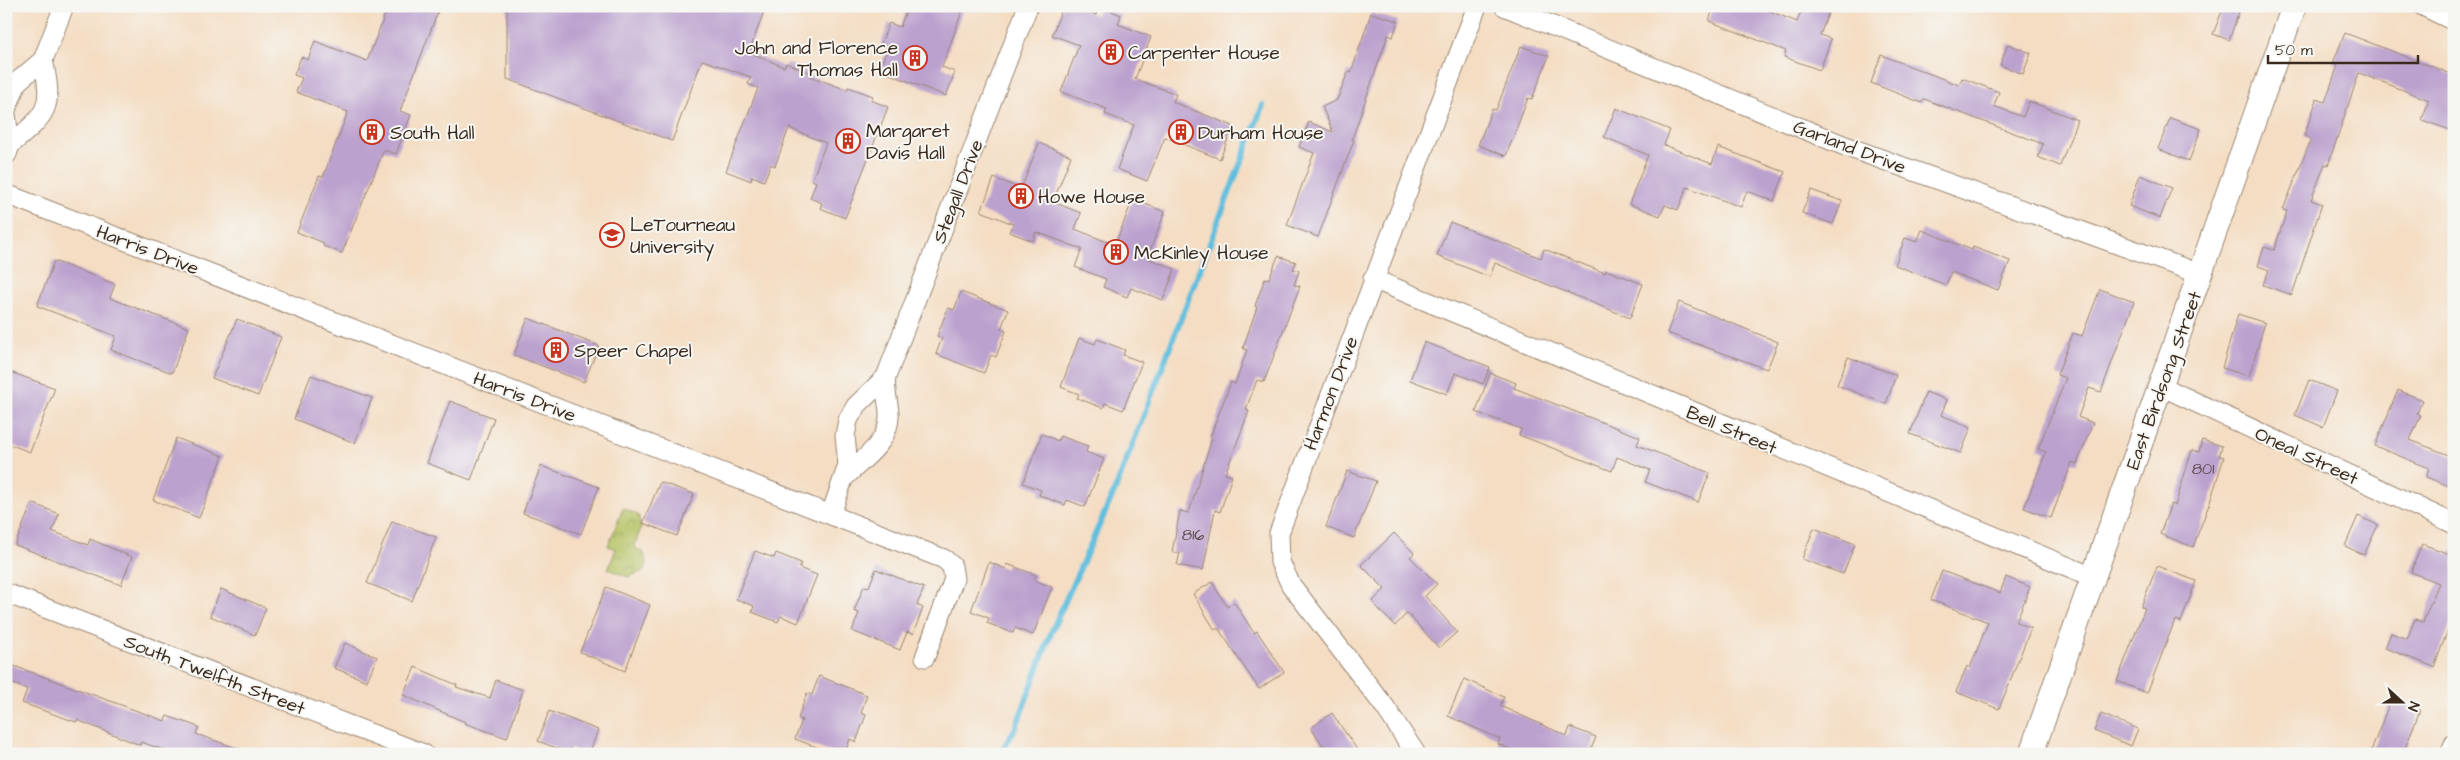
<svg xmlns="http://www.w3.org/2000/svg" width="2460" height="760" font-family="'Architects Daughter',sans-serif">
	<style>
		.park { fill: url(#park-crowns); stroke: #787640 }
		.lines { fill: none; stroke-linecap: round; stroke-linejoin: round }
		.stream { stroke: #60bede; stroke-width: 6 }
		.building { fill: #bba1ce }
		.minor-casing { stroke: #988470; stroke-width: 21 }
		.tertiary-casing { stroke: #988470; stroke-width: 26 }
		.minor { stroke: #fff; stroke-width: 19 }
		.tertiary { stroke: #fff; stroke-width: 24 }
		.labels { text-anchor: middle; stroke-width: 4; stroke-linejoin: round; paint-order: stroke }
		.number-label { font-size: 16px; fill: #5b484a }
		.poi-label { font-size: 19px; fill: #3b2a1e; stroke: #f6f6f2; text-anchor: start }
		.street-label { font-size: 19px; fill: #3b2a1e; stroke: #f6f6f2 }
	</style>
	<defs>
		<pattern id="park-crowns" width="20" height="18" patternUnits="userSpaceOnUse" patternTransform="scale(1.25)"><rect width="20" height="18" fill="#b6c263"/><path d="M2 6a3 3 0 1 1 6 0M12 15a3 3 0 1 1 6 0" fill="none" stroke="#959e51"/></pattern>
	</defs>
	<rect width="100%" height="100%" fill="#f6f6f2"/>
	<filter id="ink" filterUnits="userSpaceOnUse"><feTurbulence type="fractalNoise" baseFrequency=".02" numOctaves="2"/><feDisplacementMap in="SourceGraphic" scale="10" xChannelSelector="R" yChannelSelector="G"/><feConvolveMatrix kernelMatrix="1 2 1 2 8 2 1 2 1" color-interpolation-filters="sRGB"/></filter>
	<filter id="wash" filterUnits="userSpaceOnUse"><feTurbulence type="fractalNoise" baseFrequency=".0096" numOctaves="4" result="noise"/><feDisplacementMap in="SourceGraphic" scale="20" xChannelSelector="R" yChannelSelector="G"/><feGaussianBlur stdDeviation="1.12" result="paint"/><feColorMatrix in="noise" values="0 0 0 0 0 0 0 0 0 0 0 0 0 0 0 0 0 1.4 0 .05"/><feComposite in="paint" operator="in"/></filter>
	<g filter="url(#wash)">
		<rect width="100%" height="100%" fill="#f4ddc2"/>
		<path class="park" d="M623 508 638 515 641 528 635 544 636 549 643 552 647 563 645 570 628 577 608 569 616 549 608 546Z"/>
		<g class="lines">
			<path class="stream" d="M1000 754 1016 727 1051 633 1115 490 1263 105"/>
		</g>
		<g id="blocks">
			<path class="building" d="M393 6H440L400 111 411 115 396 154 384 150 342 253 323 246 324 243 297 232 319 176 323 177 348 112 296 92 302 78 294 75 301 57 308 60 315 41 367 61 386 12 390 13Z
				M507 6H766L749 52 784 67 786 63 811 73 810 76 847 90 848 87 873 96 871 100 888 107 845 218 820 208 822 203 810 198 816 182 812 180 826 143 789 128 775 166 771 164 764 181 752 176 751 181 726 171 758 88 748 84 751 77 702 60 672 141 507 79Z
				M908 6H964L942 67 955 72 946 96 879 70 887 49 880 46 889 23 900 27Z
				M1063 6H1073L1096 15 1099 6 1121 15 1118 24 1151 37 1135 79 1176 94 1173 102 1233 126 1220 159 1165 137 1147 181 1117 169 1134 125 1105 114 1107 109 1061 92 1079 45 1052 35Z
				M1714 6H1757L1797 22 1803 6H1831L1820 35 1831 39 1820 70 1784 57 1786 51 1709 21Z
				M2224 6H2241L2229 40 2213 34Z
				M1371 13 1398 21 1393 37 1388 35 1352 139 1354 140 1318 237 1287 225 1314 153 1299 147 1309 122 1333 132 1322 107 1337 100 1348 72 1351 73Z
				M2345 33 2454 75V120L2450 130 2422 120 2429 100 2359 73 2328 165 2325 164 2311 200 2322 204 2292 295 2263 285 2269 270 2258 266 2264 247 2274 250 2287 211 2283 210 2311 139 2304 136 2317 99 2325 102 2338 65 2333 63Z
				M2008 44 2031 53 2023 74 2000 65Z
				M1521 46 1549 56 1532 99 1528 98 1506 156 1478 145 1492 109 1496 110Z
				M1881 55 1959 85 1962 78 1999 92 1994 106 2023 117 2029 101 2077 120 2060 166 2038 157 2043 144 1924 99 1922 103 1871 83Z
				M1616 108 1670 130 1664 145 1712 164 1718 147 1785 172 1774 201 1747 191 1741 207 1687 187 1678 210 1665 205 1660 216 1629 204 1648 155 1604 137Z
				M2170 118 2201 129 2189 161 2158 149Z
				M1039 143 1071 156 1053 202 1081 213 1075 229 1115 245 1133 199 1165 212 1147 258 1175 269 1163 300 1131 288 1127 297 1103 287 1106 279 1075 267 1082 249 1036 232 1033 241 1009 232 1013 224 981 211 994 178 1021 189Z
				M2140 175 2172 188 2160 218 2129 206Z
				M1811 190 1842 201 1833 224 1802 213Z
				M1450 222 1541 258 1544 249 1605 273 1606 270 1643 284 1630 318 1495 263 1490 277 1437 256Z
				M1922 230 1972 250 1973 247 2010 261 1998 290 1951 272 1946 285 1895 265 1905 238 1917 242Z
				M1278 256 1296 262 1293 269 1299 271 1294 285 1300 286 1264 382 1257 380 1246 409 1249 411 1225 474 1232 476 1220 512 1215 510 1203 570 1177 565 1180 553 1172 552 1180 511 1189 513 1212 438 1210 437 1231 382 1235 384 1247 350 1243 348 1257 307 1255 306 1265 278 1269 279Z
				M54 261 115 284 110 298 189 328 172 373 111 350 116 336 37 306Z
				M2100 289 2134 302 2101 392 2089 388 2078 417 2093 423 2077 464 2072 462 2051 518 2024 508 2046 452 2038 449 2066 378 2057 375 2073 333 2082 336Z
				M961 292 1008 310 1001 329 1006 331 996 357 991 355 984 373 936 354 942 338 937 336 948 308 954 310Z
				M1679 302 1778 342 1767 369 1667 333Z
				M2238 314 2265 323 2249 376 2222 368Z
				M528 318 599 346 584 382 514 355Z
				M237 319 281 337 258 396 212 378Z
				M1079 338 1095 344 1097 339 1125 350 1123 355 1142 362 1123 410 1105 403 1103 408 1077 398 1079 394 1061 387Z
				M1424 342 1490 367 1483 384 1455 373 1447 394 1410 380Z
				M1848 357 1896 375 1886 404 1837 385Z
				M10 372 55 388 30 452 6 443V382Z
				M1490 373 1516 383 1514 388 1640 437 1637 445 1710 473 1698 502 1645 482 1650 470 1617 457 1612 471 1519 435 1521 429 1476 412Z
				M311 375 372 398 355 443 294 419Z
				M2309 380 2337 391 2323 427 2295 415Z
				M2398 390 2422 400 2417 414 2421 415 2410 440 2454 457V488L2426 477 2429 468 2375 446Z
				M1926 392 1947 400 1941 415 1971 427 1961 453 1910 434Z
				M450 401 494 418 471 480 427 463Z
				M1042 434 1058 441 1060 436 1088 446 1086 452 1104 459 1085 507 1067 500 1065 505 1039 495 1041 490 1023 483Z
				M176 438 223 456 199 518 153 500Z
				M2202 440 2222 446 2219 456 2224 457 2210 502 2193 547 2160 534 2171 504 2175 506 2192 450 2199 452Z
				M541 466 599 487 581 534 523 513Z
				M1347 471 1376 481 1354 538 1326 527Z
				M660 482 694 494 677 536 643 523Z
				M32 503 59 514 52 531 88 545 90 539 132 557 121 585 15 545Z
				M2358 516 2378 525 2364 555 2345 546Z
				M392 521 436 537 412 601 367 583Z
				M1814 528 1855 544 1843 574 1802 559Z
				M1394 533 1414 553 1410 557 1437 584 1425 596 1457 632 1439 648 1407 613 1395 626 1372 602 1385 589 1361 565Z
				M2422 544 2450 554 2454 547V614L2434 667 2385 648 2391 633 2407 639 2415 619 2423 622 2439 583 2411 572Z
				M755 551 774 558 776 553 801 563 799 568 817 575 798 623 781 616 778 622 752 612 754 606 736 599Z
				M989 562 1006 569 1007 564 1036 575 1034 580 1052 587 1033 635 1015 628 1013 633 987 623 989 618 971 611Z
				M2157 566 2196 581 2181 622 2175 620 2147 693 2117 681 2145 608 2141 607Z
				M876 569 924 588 917 605 923 608 913 634 907 632 900 650 852 631 859 613 854 611 864 586 869 587Z
				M1942 571 2000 593 2006 577 2030 587 2016 622 2031 628 1999 709 1956 692 1967 666 1970 668 1988 622 1931 600Z
				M1212 582 1227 607 1234 602 1254 633 1257 631 1284 672 1259 689 1218 628 1215 630 1193 594Z
				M606 587 650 605 625 671 580 652Z
				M221 589 266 608 255 635 210 616Z
				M345 643 377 657 367 681 334 668Z
				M6 663 165 721 167 716 199 727 196 734 245 751V754H175L141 742 140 745 77 720 76 722 22 703 27 689 6 681Z
				M415 667 457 685 456 687 490 698 496 680 523 690 507 738 464 723 465 722 403 695Z
				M819 676 867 695 861 713 866 715 856 742 850 739 845 754H835L795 739 802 720 798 718 807 693 812 695Z
				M1464 679 1504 697 1500 706 1567 736 1570 727 1596 737 1589 754H1521L1498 744 1500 739 1448 716Z
				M2391 699 2420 710 2403 754H2370Z
				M549 711 598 730 589 754 570 749 569 753 538 741Z
				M1332 713 1360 754H1329L1311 728Z
				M2101 714 2138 729 2131 746 2094 731Z"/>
		</g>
	</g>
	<g filter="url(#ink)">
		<use href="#blocks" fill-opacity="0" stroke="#988470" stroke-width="1"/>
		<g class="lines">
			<defs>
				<path id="minor" d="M1504 6 1845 146 2200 274
					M2423 6 2454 21
					M6 110 17 82 43 60 64 6
					M6 115 10 145 7 154
					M10 145C47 114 54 109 43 60
					M6 194 944 559 952 566 954 579 925 657
					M1373 279 2093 577
					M2161 386 2454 524
					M846 476C864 457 891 442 889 412 888 400 884 389 886 377L1028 6
					M831 514 848 465 845 436 848 420 856 406 886 377
					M6 593 424 754
					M1416 754 1385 707 1291 585 1280 562 1279 533 1477 6
					M2450 754 2454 744"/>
				<path id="tertiary" d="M2031 754 2294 6"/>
			</defs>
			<use href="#minor" class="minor-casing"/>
			<use href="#tertiary" class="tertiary-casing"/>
			<use href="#minor" class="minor"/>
			<use href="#tertiary" class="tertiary"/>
		</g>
	</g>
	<defs>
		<symbol id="building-ring" viewBox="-11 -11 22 22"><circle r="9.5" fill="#f6f6f2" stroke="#c8321e" stroke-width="1.5"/><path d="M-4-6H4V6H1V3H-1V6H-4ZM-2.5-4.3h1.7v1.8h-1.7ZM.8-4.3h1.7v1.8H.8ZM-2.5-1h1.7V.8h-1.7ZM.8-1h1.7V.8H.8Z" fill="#c8321e"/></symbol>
		<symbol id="university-ring" viewBox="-11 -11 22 22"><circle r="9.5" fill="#f6f6f2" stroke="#c8321e" stroke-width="1.5"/><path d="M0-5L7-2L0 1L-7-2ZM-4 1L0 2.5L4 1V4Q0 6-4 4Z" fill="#c8321e"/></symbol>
	</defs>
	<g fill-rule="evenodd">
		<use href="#building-ring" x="1097" y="38" width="28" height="28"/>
		<use href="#building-ring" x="901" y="44" width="28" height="28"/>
		<use href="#building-ring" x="358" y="118" width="28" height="28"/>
		<use href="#building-ring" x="1167" y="118" width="28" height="28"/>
		<use href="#building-ring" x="834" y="127" width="28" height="28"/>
		<use href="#building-ring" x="1007" y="182" width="28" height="28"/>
		<use href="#university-ring" x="598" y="221" width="28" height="28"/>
		<use href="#building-ring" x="1102" y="238" width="28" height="28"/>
		<use href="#building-ring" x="542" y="336" width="28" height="28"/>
	</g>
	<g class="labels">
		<g class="number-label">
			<text x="2203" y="474">801</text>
			<text x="1193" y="540">816</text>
		</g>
		<g class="poi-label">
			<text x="898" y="54" text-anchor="end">John and Florence<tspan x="898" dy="22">Thomas Hall</tspan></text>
			<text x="1128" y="59">Carpenter House</text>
			<text x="866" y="137">Margaret<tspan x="866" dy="22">Davis Hall</tspan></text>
			<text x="390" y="139">South Hall</text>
			<text x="1198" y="139">Durham House</text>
			<text x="1038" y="203">Howe House</text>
			<text x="630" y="231">LeTourneau<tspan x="630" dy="22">University</tspan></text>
			<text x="1134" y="259">McKinley House</text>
			<text x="574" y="357">Speer Chapel</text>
		</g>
		<g class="street-label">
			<text transform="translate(1850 146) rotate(21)" y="7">Garland Drive</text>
			<text transform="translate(957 191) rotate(-69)" y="7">Stegall Drive</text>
			<text transform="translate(148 249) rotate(21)" y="7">Harris Drive</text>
			<text transform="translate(2163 380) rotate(-70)" y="7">East Birdsong Street</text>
			<text transform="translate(1330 393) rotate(-69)" y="7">Harmon Drive</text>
			<text transform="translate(525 396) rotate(21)" y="7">Harris Drive</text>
			<text transform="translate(1732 429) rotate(23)" y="7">Bell Street</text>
			<text transform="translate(2307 455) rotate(25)" y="7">Oneal Street</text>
			<text transform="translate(215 674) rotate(21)" y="7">South Twelfth Street</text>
		</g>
	</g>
	<rect width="2460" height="760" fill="none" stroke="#f6f6f2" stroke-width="25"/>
	<g transform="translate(2402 702) rotate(111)" stroke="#f6f6f2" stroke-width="4" paint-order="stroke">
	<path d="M0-4L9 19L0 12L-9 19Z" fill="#3b2a1e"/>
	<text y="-8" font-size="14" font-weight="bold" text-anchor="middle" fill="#3b2a1e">N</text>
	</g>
	<path d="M2268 55v8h150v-8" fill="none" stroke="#3b2a1e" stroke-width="2.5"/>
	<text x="2275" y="55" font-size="15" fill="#3b2a1e" stroke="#f6f6f2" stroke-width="4" paint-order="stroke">50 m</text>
</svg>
